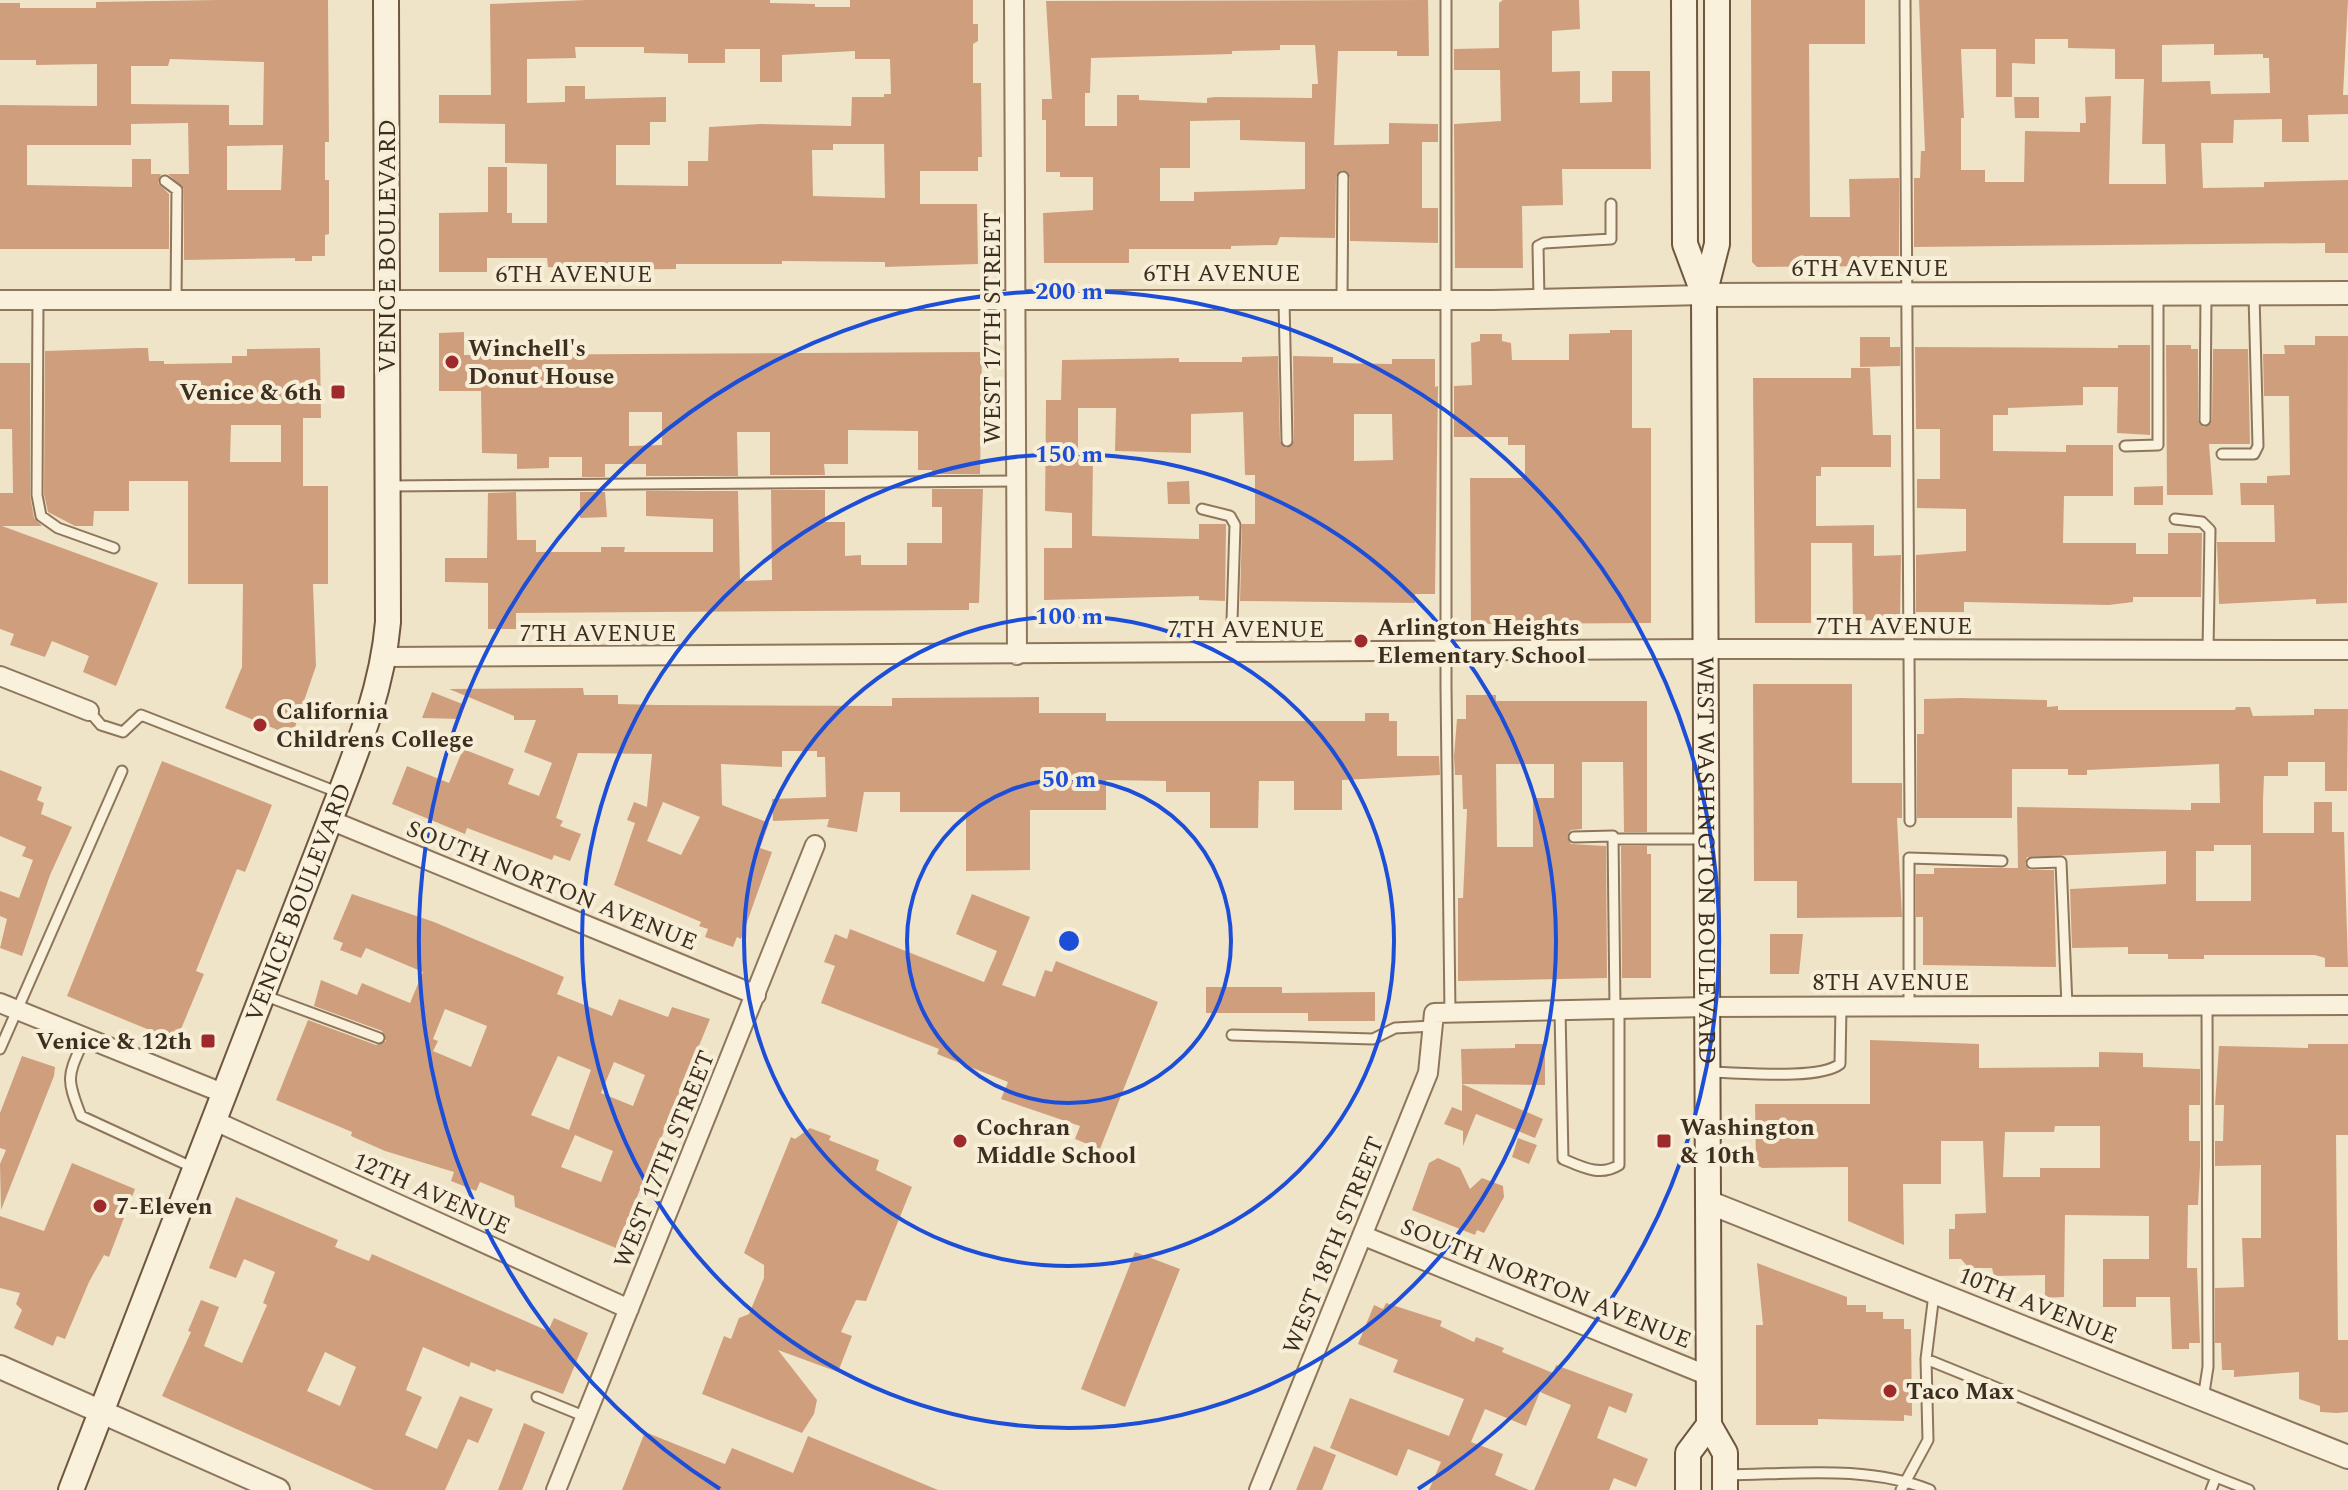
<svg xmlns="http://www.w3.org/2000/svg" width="2348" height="1490" font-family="Spectral,serif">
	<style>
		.building { fill: #cf9f7d; fill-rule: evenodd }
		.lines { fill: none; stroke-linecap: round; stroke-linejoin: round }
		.service-casing { stroke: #8d765c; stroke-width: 13 }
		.minor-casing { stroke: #8d765c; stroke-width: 22 }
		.tertiary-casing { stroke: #8d765c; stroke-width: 26 }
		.secondary-casing { stroke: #6f573f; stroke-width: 28 }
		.service { stroke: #faf1dc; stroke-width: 9 }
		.minor { stroke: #faf1dc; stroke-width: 18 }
		.tertiary { stroke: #faf1dc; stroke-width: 22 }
		.secondary { stroke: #faf1dc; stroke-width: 24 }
		.ring { fill: none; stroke: #1d4ed8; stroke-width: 4 }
		.poi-dot { fill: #9e2a2b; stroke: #f7eed8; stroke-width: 3 }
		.labels { text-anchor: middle; stroke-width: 8; stroke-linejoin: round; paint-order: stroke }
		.street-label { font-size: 24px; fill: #3d2e20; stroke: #f7eed8 }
		.poi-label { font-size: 24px; font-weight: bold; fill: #3d2e20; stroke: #f7eed8; text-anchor: start }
		.centre { fill: #1d4ed8; stroke: #f7eed8; stroke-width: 4 }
		.ring-label { font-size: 24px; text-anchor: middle; font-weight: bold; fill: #1d4ed8; stroke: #f7eed8; stroke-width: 8; stroke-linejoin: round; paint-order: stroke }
	</style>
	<rect width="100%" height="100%" fill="#f0e4c8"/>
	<path class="building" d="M217 0H328L329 142H325V180H329V234L325 235V256H312V261H295V258L184 260V189L168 174H189L188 123 131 124V145H27V185L132 187V159H151V174H161L158 183 169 194V249H0V105L97 106V64L36 65V60H0V3H20V8H96V2ZM170 59 264 62 263 125H229V105L131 104V66H168ZM283 145 281 190H227V146Z
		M587 0H770V3L815 4V7H850V0H973V24H978V41L973 44V83H981L982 157H978V171H920V204H977L978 264 885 267V262L782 261V264H676V269L591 270 548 267 547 258H487V272H439V213L488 212V167H507V213H512V223H547V164L505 163V124L439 123V95H491L490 4ZM575 47H644V53L688 54V63H725V49H760V82H782V55L855 51V59H890L891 94H884V97H852L851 126 760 124 709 127 708 161H688V186L616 185V145H650V122H666V97L585 99V86H565V102L527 103V59L576 58ZM833 144H884L885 198 813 196 812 150H833Z
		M1428 0 1429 56H1397V51H1338L1334 145 1389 144V123L1438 124V142H1422V208H1438V243L1350 241V177L1342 170 1336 177 1335 238 1280 237 1277 245 1231 246V249H1129V263H1044L1043 213 1093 210V177H1060V172H1046V120H1042V99H1052L1046 1ZM1280 45H1315L1318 84H1312V98L1215 97 1207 98V103L1139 100V95H1117V126H1085V93H1090L1091 58 1232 54V51L1280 50ZM1240 120V140L1305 142V189L1194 192V201H1160V168H1190V121Z
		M1503 0H1579L1580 29 1552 31V72L1580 71V103L1612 102V71H1650L1651 169H1562L1563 205 1522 206 1523 268H1455L1454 124 1501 121 1500 70H1454V49L1499 48V3Z
		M1751 0H1865V44H1809L1810 217H1850L1849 179 1899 178V266L1757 267 1752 262Z
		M1919 0H2348L2343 95H2348V114L2308 115 2309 142H2282V119L2234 120 2233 143H2201L2203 188 2264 187V182L2348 180V253H2325V243L1914 247V178H1920L1921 151H1925ZM2035 39H2068V48L2115 49V79H2144L2142 144H2165L2166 184H2109L2111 96 2085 97 2086 123H2080V132L2025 131 2024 182H1985V170H1961V118H1964L1961 49H1996V97H2012V63L2035 64ZM2214 44V55L2263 54V58H2269L2270 93 2211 94 2210 81 2162 82V45Z
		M2014 97H2039V118H2015Z
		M1610 330H1632V428H1651V623L1471 624 1470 478H1525V445H1508V437H1454V386L1472 385 1471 343 1480 341V334H1502V341L1511 343 1512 360H1569V334L1610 333Z
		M464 332V355L982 352 980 474H932V470H918V431L848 430V464H824L825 475H770V432H737L738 476H646V464H605V477H582V457H549V468L517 469V454L482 453 481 391H439V333ZM629 412H662V445L629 446Z
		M2315 336H2348L2347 603 2316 604V599L2219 604 2217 542H2275L2274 505H2241L2240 483H2267V476L2290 475 2289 396H2264L2263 354H2285L2284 345H2315Z
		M1860 337H1890V347H1900V366L1860 367Z
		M2118 345H2150V435L2117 433 2118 387H2083V405L2008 408V415H1993V451L2066 452V445H2113V496H2064L2063 543H2136V554H2168V533H2202L2201 597H2133V602L2109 605 1964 602V612H1916V555L1966 551V509L1917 508V479H1940V429H1916L1915 347 2118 348Z
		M2166 345H2191V349H2198V420L2204 427 2212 420 2213 349H2248L2250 444H2209L2213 495H2167Z
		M138 348H148L149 361H164V364L232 363V356H247V349L320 348 321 418H303V486H328V584H313L316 666 292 736 225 708 242 667 243 584H188V481H129V511H94L93 526H75L48 512 44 494 45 351ZM231 425H281V462H230Z
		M1278 356 1280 441 1286 448 1294 441 1293 356 1333 357V363L1392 364V359H1435V387L1438 386 1435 594H1415V603L1240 601 1242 524H1255V475H1245L1243 412 1191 414V453L1115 451 1116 408H1078V459H1093L1092 536 1199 539V524H1226L1225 601 1199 600V596L1044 600V548H1072V513L1045 511 1046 400H1061L1062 360 1179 358V362H1242V357ZM1354 414H1392L1393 460 1354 461Z
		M0 363H30V495L34 518 42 526H2L158 583 116 686 83 672 89 656 52 641 45 657 10 645 14 634 0 629V493H13L12 429H0Z
		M1851 368H1870L1873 435H1891V467H1821V476H1816V526L1874 525V556L1901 555 1900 621 1853 620 1852 543H1811V623H1755L1753 378H1851Z
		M1189 481 1190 504H1168L1167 482Z
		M2163 486V505H2134V487Z
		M932 489H983L979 603H969V610L516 613V629H488V583L445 582V558H487L488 493 516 492 517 540H536V552H601V547H625L624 552H713V519L646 516V491H738L740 581 772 580 771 490H825V522H845V556L861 555V565H907V543H942V507H932Z
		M580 492H605L607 517 580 518Z
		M1753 684H1852V783H1902V818H1897L1902 917 1797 918V881H1754Z
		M583 688 584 695H618V704L657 705 892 706V698L1039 697V713H1106V721H1365V713H1389V721H1397V756H1439L1440 775 1342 780V810H1294V781H1259L1258 828H1210V792H1166V781L1106 780V810H1030V870L966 871V812H900V792H864L857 832 827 827 829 819 773 821 772 799 826 797 825 757H817V751H782V767L721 764 722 805 769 823 760 848 772 852 741 939 737 937 733 947 705 937 708 929 699 926 701 922 614 885 635 823 627 820 634 802 647 807 652 754 578 753 556 818 563 821 560 826 581 834 570 861 554 855 552 860 467 828 465 834 392 804 407 766 449 783 463 749 514 769 508 784 539 796 552 763 524 752 536 720H514V716L449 689ZM663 802 700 817 681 855 647 841Z
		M432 692 465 705 460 719 422 718Z
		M1466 695H1496V701H1647V832H1624L1623 762H1582V829L1571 830 1567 836 1571 844 1606 846 1607 978 1458 981V898H1463L1467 809H1463L1462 775H1455L1454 756 1457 719H1466ZM1496 764H1554V798H1533V847H1497Z
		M1961 698 2047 700V707L2058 706V710H2235L2236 707H2250L2253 716 2314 715V709H2348L2347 791H2325V762H2288V776H2264L2263 800V833H2314V802H2332V832H2344L2348 967H2325V958L2315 955H2204V959H2168V954H2128V947L2072 948 2070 889 2166 884V851L2027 857 2025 864 2029 870H2054L2056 967 1923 965V917H1916V874H1934V868H2018L2017 807 2191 810V803H2220L2219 764 2087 770V775H2068V769H2012V818H1917V734H1924V699ZM2214 845H2251V901H2196V851H2214Z
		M162 761 272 805 245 872 237 869 196 971 204 974 176 1041 67 996Z
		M0 770 42 787 37 800 44 803 41 814 72 827 50 875 22 956 0 948 7 919 0 916V891L19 898 33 860 22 856 26 847 0 836Z
		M1621 846H1647V854H1651V978H1622Z
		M352 894 434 922 564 977 557 994 612 1016 619 999 668 1017 672 1007 710 1019 616 1248 515 1207 514 1196 480 1182 476 1191 451 1181 454 1172 385 1151 351 1136 352 1132 276 1100 308 1020 376 1045 386 1041 382 1031 314 1006 321 980 357 995 362 983 410 1003 423 972 366 948 361 958 340 950 343 943 333 939ZM445 1009 487 1026 471 1067 433 1051 438 1041 433 1039ZM558 1056 591 1070 569 1130 531 1115ZM614 1062 645 1075 633 1106 601 1093ZM575 1135 613 1151 601 1182 561 1167Z
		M972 894 1030 917 1002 985 1035 997 1045 970 1052 972 1056 961 1158 1002 1100 1149 1075 1139 1080 1126 1001 1099 1008 1082 937 1054 939 1049 821 1003 835 966 824 962 835 934 847 939 850 929 984 982 997 951 956 934Z
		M1770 934H1803L1799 974H1770Z
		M1206 987H1282V993L1375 992V1021H1308V1013H1206Z
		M1870 1040 1979 1044V1068L2099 1067V1052L2143 1053V1067L2200 1069V1105H2189V1141H2200V1166L2198 1205H2188L2187 1268H2197L2200 1343H2189V1349H2172L2170 1297H2136V1307H2103V1259H2149V1216L2065 1215 2064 1297 2045 1298V1275L1994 1276 1992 1268H1969L1961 1259H1949V1229H1955V1214L1986 1213 1983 1141H1941V1184H1903L1904 1245 1848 1221V1167L1762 1168 1756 1164 1755 1104H1870ZM2055 1126H2100V1168H2040V1177H2003L2005 1132H2054Z
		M1515 1044H1545V1085L1462 1084 1461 1049 1515 1048Z
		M2308 1044H2348V1135H2336L2338 1340H2348V1412L2337 1413 2320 1412V1406L2299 1399V1372L2234 1377V1370H2222L2221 1343H2215V1288L2244 1287 2242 1238H2261V1165L2215 1166V1141H2223L2224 1105H2215L2219 1046 2308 1048Z
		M22 1056 55 1067 54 1076 1 1210 0 1164 6 1150 0 1148V1113Z
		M1462 1084 1543 1119 1535 1138 1476 1114 1463 1146V1131L1444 1124 1452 1107 1462 1111Z
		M810 1128 831 1136 829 1140 879 1160 876 1170 912 1187 866 1301 856 1300 841 1332 852 1336 838 1372 778 1350 817 1400 814 1414 802 1433 702 1394 724 1336 731 1339 739 1318 749 1314 764 1278V1265L744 1253 791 1137 795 1139Z
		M1518 1138 1537 1145 1529 1164 1512 1157Z
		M1438 1158 1460 1168 1470 1189 1482 1178 1503 1186 1504 1197 1484 1233 1477 1230 1475 1235 1412 1210 1429 1163Z
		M72 1163 135 1189 109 1257 104 1255 89 1282 65 1339 57 1336 53 1346 14 1328 22 1310 16 1304 20 1293 0 1288V1216L44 1231Z
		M236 1197 338 1240 335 1247 369 1261 372 1254 548 1331 554 1318 588 1333 563 1394 496 1369 495 1372 471 1362 469 1367 423 1347 406 1390 422 1397 405 1435 437 1449 460 1396 493 1409 478 1443 468 1439 445 1490H374L162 1396 191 1332 188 1331 201 1300 219 1307 204 1346 242 1363 267 1305 263 1303 275 1272 244 1259 236 1278 209 1268ZM325 1352 356 1367 340 1406 307 1391Z
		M1135 1252 1180 1269 1125 1407 1081 1389Z
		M1757 1263 1847 1297V1305H1866V1312H1883V1319H1904V1329H1911L1912 1416 1904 1415V1421L1818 1419V1425H1756V1325H1763Z
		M1386 1303 1442 1321 1440 1326 1474 1342 1476 1337 1504 1348 1502 1352 1553 1373 1556 1365 1633 1394 1626 1413 1609 1406 1597 1438 1648 1459 1636 1487 1614 1478 1609 1490H1534L1571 1405 1540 1392 1526 1426 1485 1409 1471 1442 1503 1454 1495 1475 1529 1490H1429L1441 1462 1408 1449 1397 1476 1330 1448 1350 1398 1449 1436 1464 1399 1393 1372 1398 1360 1358 1344 1374 1305 1383 1309Z
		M524 1423 545 1432 525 1483 522 1490H498Z
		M645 1432 725 1464 732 1448 793 1473 808 1436 938 1490H622Z
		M1314 1446 1336 1455 1322 1490H1296Z"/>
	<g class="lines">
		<defs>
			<path id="service" d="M1446 0V688L1450 1013
				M1905 0 1910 821
				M165 181 177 190 176 300
				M1342 299 1343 177
				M1539 299 1538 246 1544 243 1611 239V204
				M38 300 37 495 41 516 58 528 114 548
				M1284 300 1287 441
				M2205 420 2206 295
				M2125 446 2158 445V294
				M2222 454H2254L2258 446 2254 295
				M388 486 1016 481
				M1202 509 1230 516 1235 525 1231 653
				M2175 519 2202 522 2210 530 2208 650
				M89 711 101 725 123 732 141 715 337 792
				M1574 837 1613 836 1615 1009
				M1613 839H1704
				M2032 863 2061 862 2067 1006
				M263 995 379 1038
				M1909 1007V858L2002 861
				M1560 1010 1563 1159C1582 1167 1600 1177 1619 1165V1009
				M1232 1035 1373 1039 1395 1028 1433 1026
				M85 1037C68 1076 65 1076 81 1116L194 1168
				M0 1049 122 771
				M1707 1072C1736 1072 1818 1081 1840 1064L1841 1007
				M1934 1294 1926 1359 2216 1477 2211 1490
				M537 1397 586 1417
				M2203 1399 2208 1367 2207 1006
				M1728 1475C1796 1474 1867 1465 1930 1490
				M2216 1477 2249 1490
				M1901 1490 1928 1440 1926 1359"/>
			<path id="minor" d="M1014 0 1017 655
				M0 300H1492L1704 295
				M385 657 1706 649 2348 650
				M0 676 89 711
				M330 820 756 995
				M0 1003 225 1094
				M215 1121 629 1309
				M1364 1236 1709 1376
				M556 1490 815 845
				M1259 1490 1428 1073 1434 1013 1707 1007 2348 1005"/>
			<path id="tertiary" d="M1704 295 2348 293
				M1708 1202 2348 1457
				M0 1367 278 1490"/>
			<g id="secondary">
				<path d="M1684 0 1685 244 1704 295"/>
				<path id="s1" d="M1717 0V244L1704 295 1709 1425 1725 1453V1490"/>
				<path id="s2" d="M71 1490 330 820C355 755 382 692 388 622L386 0"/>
				<path d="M1688 1490V1453L1709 1425"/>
			</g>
		</defs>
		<use href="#service" class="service-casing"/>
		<use href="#minor" class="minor-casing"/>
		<use href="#tertiary" class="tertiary-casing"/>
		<use href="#secondary" class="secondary-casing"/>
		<use href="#service" class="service"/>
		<use href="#minor" class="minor"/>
		<use href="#tertiary" class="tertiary"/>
		<use href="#secondary" class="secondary"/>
	</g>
	<g class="ring">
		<circle cx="1069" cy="941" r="162"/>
		<circle cx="1069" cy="941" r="325"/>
		<circle cx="1069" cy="941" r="487"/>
		<path d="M720 1489A650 650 0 1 1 1418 1489"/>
	</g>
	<g class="poi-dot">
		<circle cx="452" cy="362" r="8"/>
		<rect x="330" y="384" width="16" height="16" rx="4"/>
		<circle cx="1361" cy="641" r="8"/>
		<circle cx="260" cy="725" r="8"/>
		<rect x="200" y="1033" width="16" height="16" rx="4"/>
		<circle cx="960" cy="1141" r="8"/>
		<rect x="1656" y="1133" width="16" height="16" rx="4"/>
		<circle cx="100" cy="1206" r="8"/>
		<circle cx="1890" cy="1391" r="8"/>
	</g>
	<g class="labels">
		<g class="street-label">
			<text transform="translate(387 246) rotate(-90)" y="8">VENICE BOULEVARD</text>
			<text x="1870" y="276">6TH AVENUE</text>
			<text x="1222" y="281">6TH AVENUE</text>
			<text x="574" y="282">6TH AVENUE</text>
			<text transform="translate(992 328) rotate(-90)" y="8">WEST 17TH STREET</text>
			<text x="1894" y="634">7TH AVENUE</text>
			<text x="1246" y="637">7TH AVENUE</text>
			<text x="598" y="641">7TH AVENUE</text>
			<text dy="8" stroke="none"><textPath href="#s1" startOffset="862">WEST WASHINGTON BOULEVARD</textPath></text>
			<text transform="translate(552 885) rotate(22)" y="8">SOUTH NORTON AVENUE</text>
			<text dy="8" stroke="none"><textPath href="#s2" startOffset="630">VENICE BOULEVARD</textPath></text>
			<text x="1891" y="990">8TH AVENUE</text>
			<text transform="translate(664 1159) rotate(-68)" y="8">WEST 17TH STREET</text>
			<text transform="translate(432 1193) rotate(24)" y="8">12TH AVENUE</text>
			<text transform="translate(1333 1245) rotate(-68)" y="8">WEST 18TH STREET</text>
			<text transform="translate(1546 1283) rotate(22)" y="8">SOUTH NORTON AVENUE</text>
			<text transform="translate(2038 1305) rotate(22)" y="8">10TH AVENUE</text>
		</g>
		<g class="poi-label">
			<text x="468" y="356">Winchell's<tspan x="468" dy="28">Donut House</tspan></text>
			<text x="322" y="400" text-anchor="end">Venice &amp; 6th</text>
			<text x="1377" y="635">Arlington Heights<tspan x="1377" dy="28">Elementary School</tspan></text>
			<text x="276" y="719">California<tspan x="276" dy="28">Childrens College</tspan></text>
			<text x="192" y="1049" text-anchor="end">Venice &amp; 12th</text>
			<text x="976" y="1135">Cochran<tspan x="976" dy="28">Middle School</tspan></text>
			<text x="1680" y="1135">Washington<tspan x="1680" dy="28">&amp; 10th</tspan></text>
			<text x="116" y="1214">7-Eleven</text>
			<text x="1906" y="1399">Taco Max</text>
		</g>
	</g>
	<circle cx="1069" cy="941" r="12" class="centre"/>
	<g class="ring-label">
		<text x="1069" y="299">200 m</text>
		<text x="1069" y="462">150 m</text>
		<text x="1069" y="624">100 m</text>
		<text x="1069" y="787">50 m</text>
	</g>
</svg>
